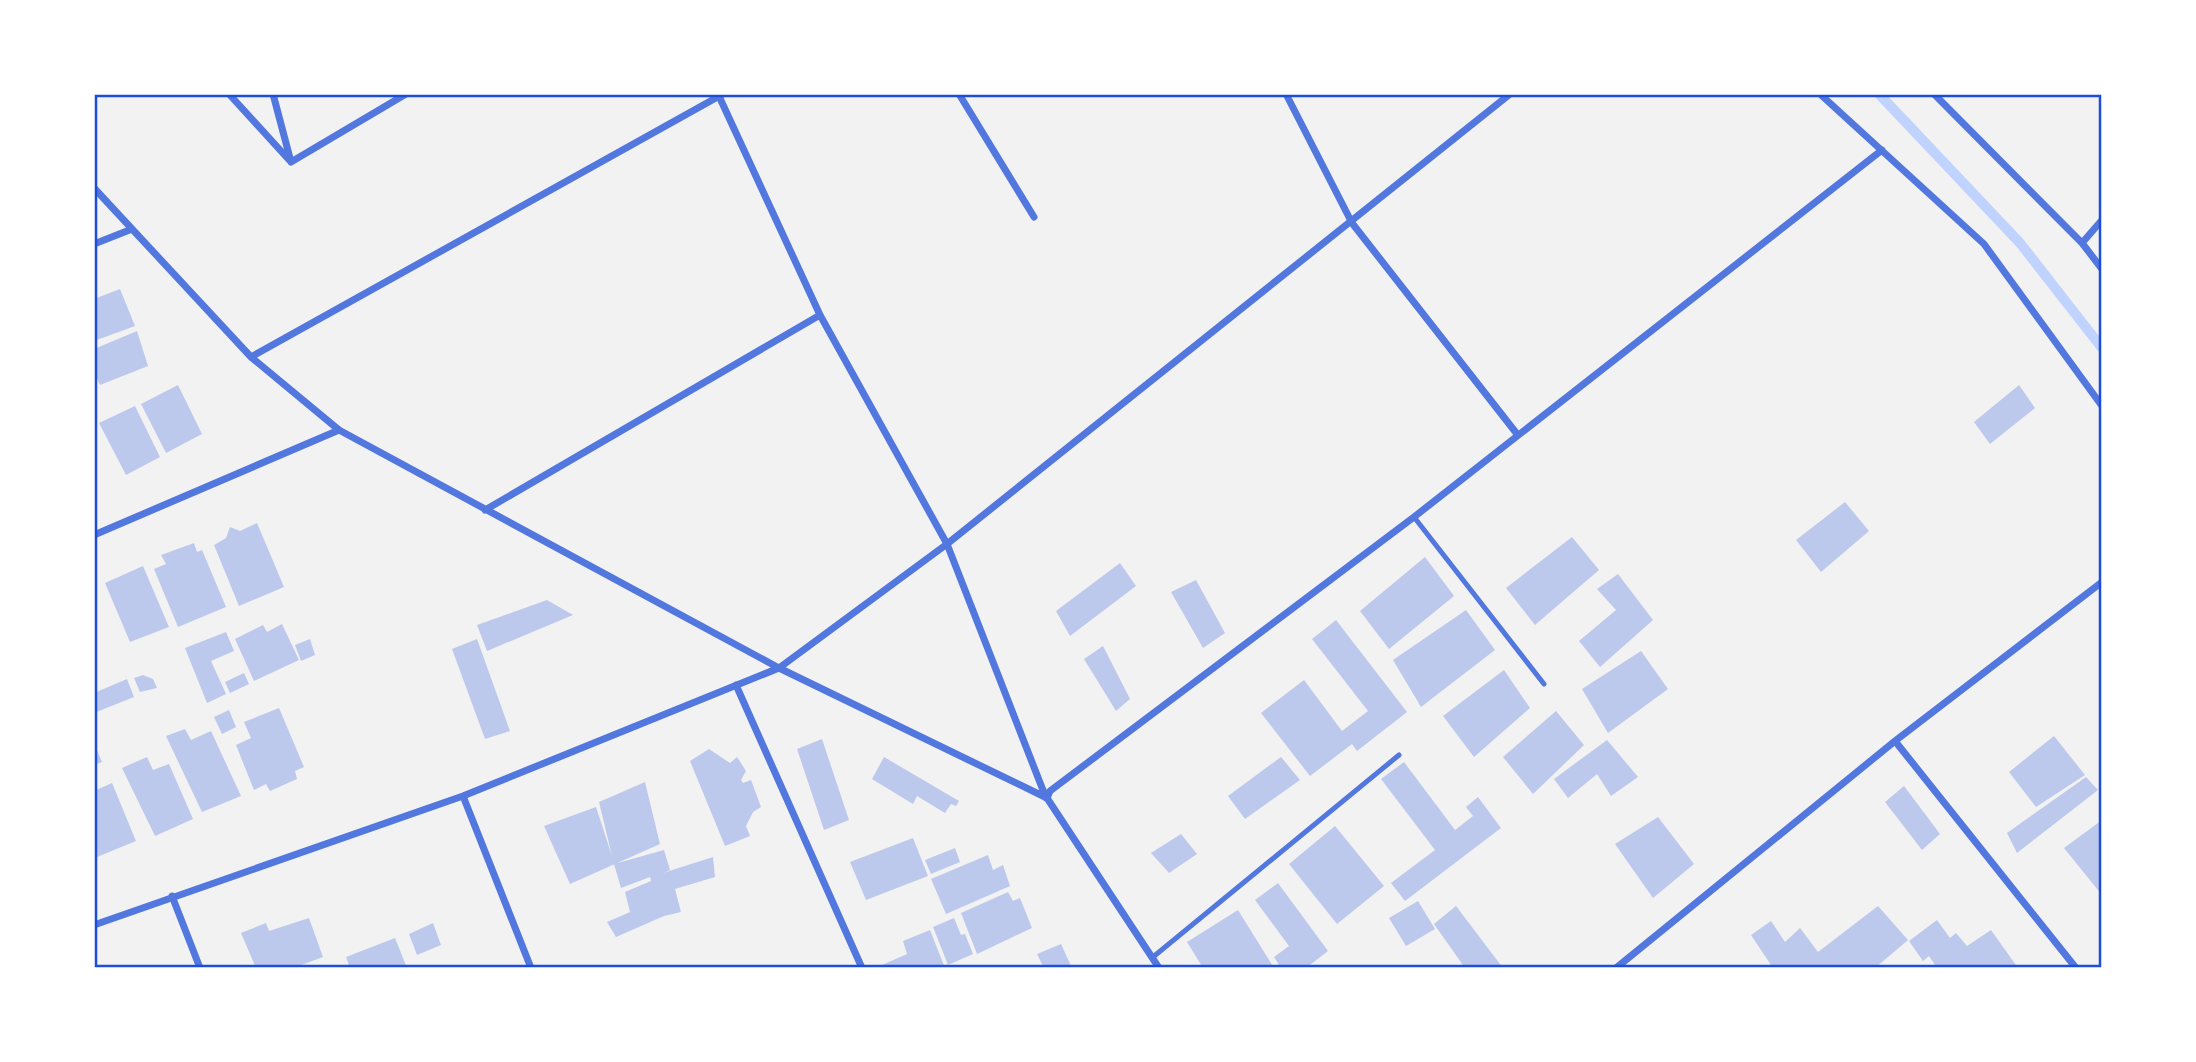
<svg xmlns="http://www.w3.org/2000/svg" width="2196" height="1062" font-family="'Varela Round',sans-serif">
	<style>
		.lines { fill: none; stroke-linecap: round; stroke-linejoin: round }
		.stream { stroke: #bfd3fe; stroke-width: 10 }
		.building { fill: #bdc9ec }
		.service { stroke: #5277de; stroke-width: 5 }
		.minor { stroke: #5277de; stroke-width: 7 }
		.neatline { fill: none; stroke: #1d4ed8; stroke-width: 2.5 }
	</style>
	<rect width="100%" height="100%" fill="#f2f2f2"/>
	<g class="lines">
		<path class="stream" d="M1879 94 2020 243 2102 348"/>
	</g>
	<path class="building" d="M120 289 135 326 94 341V299Z
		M137 331 148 366 100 385 94 371V349Z
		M178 385 202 434 166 453 141 404Z
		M2019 385 2035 408 1990 444 1974 422Z
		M135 406 160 457 126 475 99 423Z
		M1845 502 1869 531 1821 572 1796 540Z
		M257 523 284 587 239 606 214 545 226 538 230 527 240 531Z
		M1572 537 1599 570 1535 625 1506 588Z
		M194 543 197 552 202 550 226 607 178 627 154 569 166 564 161 555Z
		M1425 557 1454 596 1389 649 1360 611Z
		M1120 563 1136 586 1070 636 1056 611Z
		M143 566 169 627 130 642 105 583Z
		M1618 574 1653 620 1600 667 1579 641 1616 610 1597 589Z
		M1196 580 1225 633 1203 648 1171 592Z
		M547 600 573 615 487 651 477 625Z
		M1466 610 1495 650 1421 707 1393 660Z
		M1336 620 1407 712 1357 751 1352 744 1310 776 1261 713 1304 680 1342 731 1368 711 1312 639Z
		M282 624 299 660 254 681 235 639 263 625 267 632Z
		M226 632 234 651 211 661 226 694 207 703 185 648Z
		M310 639 315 655 301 661 295 645Z
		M477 639 510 731 485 739 452 649Z
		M1103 646 1130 699 1116 711 1084 659Z
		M1641 651 1668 689 1608 733 1582 689Z
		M1504 670 1530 708 1474 757 1443 716Z
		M244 673 249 684 230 693 225 682Z
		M143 675 153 679 157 688 140 692 134 678Z
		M127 679 134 697 94 713V693Z
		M279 708 304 767 295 771 297 779 270 791 266 784 254 790 236 745 251 738 244 722Z
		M229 710 236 727 222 734 214 717Z
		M1556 711 1584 745 1533 794 1503 757Z
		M185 729 191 740 211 731 241 796 202 812 166 736Z
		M2054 736 2085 775 2036 807 2009 772Z
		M822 739 849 820 824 830 797 749Z
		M1607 740 1638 777 1611 796 1597 774 1568 798 1554 779Z
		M94 743 102 762 94 765Z
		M709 749 730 763 737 757 746 771 741 780 743 783 751 780 761 807 753 812 746 826 750 836 725 846 690 761Z
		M147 757 153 770 169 764 193 819 155 836 122 768Z
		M884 757 959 801 956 806 951 804 945 813 917 796 913 804 872 779Z
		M1281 757 1300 780 1245 819 1228 796Z
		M1404 762 1455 830 1473 816 1466 807 1478 797 1501 828 1405 901 1391 883 1435 850 1381 779Z
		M2086 777 2098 790 2017 853 2007 833Z
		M645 782 660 844 570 884 544 826 596 807 612 856 599 802Z
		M112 783 136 841 97 857 94 791Z
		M1904 786 1940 834 1922 850 1885 802Z
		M1658 817 1694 864 1653 898 1615 844Z
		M2102 820V895L2064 848Z
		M1335 826 1384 886 1337 924 1289 864Z
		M1181 834 1197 854 1169 873 1151 853Z
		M913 838 928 876 866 900 850 862Z
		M955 848 960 862 931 874 925 860Z
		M664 850 670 870 663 873 713 857 715 877 675 889 681 912 664 916 616 937 607 922 630 912 625 892 651 881 650 877 621 888 614 864Z
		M988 855 993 870 1003 865 1010 886 946 914 931 879Z
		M1278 883 1328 951 1306 968H1281L1274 957 1289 946 1255 900Z
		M1008 892 1013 901 1020 898 1032 928 977 954 961 913Z
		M1418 901 1435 929 1406 946 1389 918Z
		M1456 906 1503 968H1465L1434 924Z
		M1878 906 1908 940 1875 968H1773L1751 935 1771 921 1785 942 1800 928 1818 952Z
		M1238 910 1274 968H1203L1187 942Z
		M309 918 323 957 293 968H256L241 933 266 923 269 931Z
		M954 918 961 935 965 934 973 954 948 965 933 927Z
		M1937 920 1950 938 1956 933 1967 946 1991 930 2018 968H1937L1929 956 1923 961 1909 941Z
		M433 923 441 945 417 955 409 934Z
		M930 930 945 968H875L907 954 903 941Z
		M395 938 407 968H350L346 957Z
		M1061 944 1072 968H1044L1037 954Z"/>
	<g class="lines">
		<path class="service" d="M1414 517 1544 684
			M1153 957 1399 755"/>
		<path class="minor" d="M229 94 291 162
			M273 94 291 162
			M718 94 820 315 947 544 1046 798
			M959 94 1034 217
			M1286 94 1352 223 1517 434
			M1820 94 1984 244 2102 406
			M1934 94 2082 243 2102 269
			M291 162 406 94
			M94 188 251 357 339 430 779 668 1047 798 1159 968
			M2082 243 2102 220
			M94 244 132 229
			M251 357 723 94
			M485 510 820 315
			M94 535 339 430
			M736 685 862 968
			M1895 741 2076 968
			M463 796 531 968
			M1047 798 1050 791 1414 517 1882 150
			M172 896 200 968
			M94 925 463 796 779 668 947 544 1510 94
			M1616 968 1895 741 2102 582"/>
	</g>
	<rect width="2196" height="1062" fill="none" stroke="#ffffff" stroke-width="192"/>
	<rect x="96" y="96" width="2004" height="870" class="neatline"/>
</svg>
